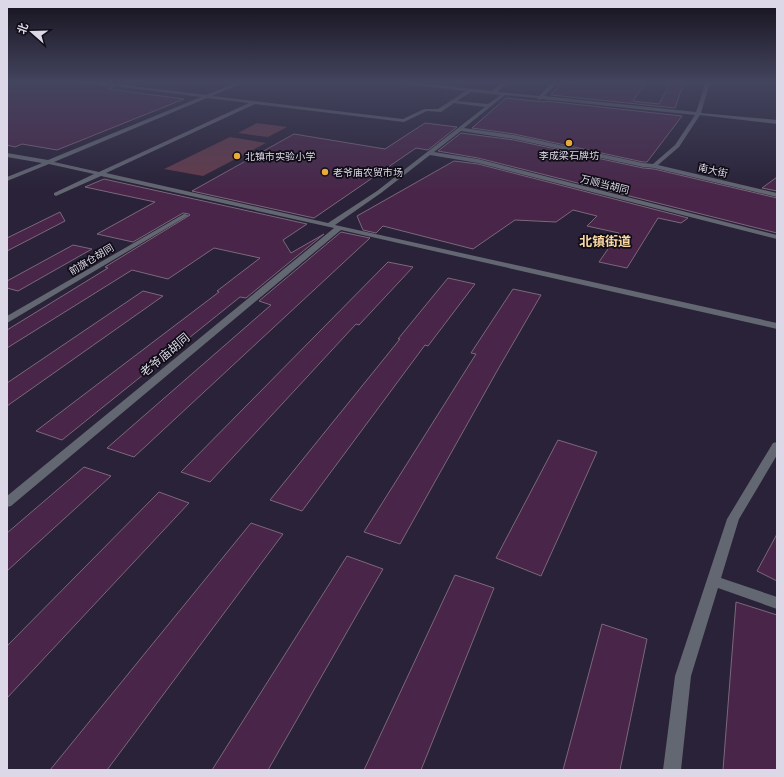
<svg xmlns="http://www.w3.org/2000/svg" width="784" height="777" font-family="'Fira Sans Condensed','Noto Sans SC',sans-serif">
	<style>
		.green { fill: #643b4b }
		.building { fill: #492649; stroke: #7c677b }
		.lines { fill: none; stroke-linecap: round; stroke-linejoin: round }
		.minor { fill: #636772; fill-rule: evenodd }
		.poi-dot { fill: #e9ab38; stroke: #100d17; stroke-width: 1.5 }
		.labels { text-anchor: middle; stroke-width: 3.5; stroke-linejoin: round; paint-order: stroke }
		.far-poi-label { font-size: 10px; fill: #dcd8e7; stroke: #100d17; text-anchor: start }
		.far-street-label { font-size: 10px; fill: #dcd8e7; stroke: #100d17 }
		.street-label { font-size: 12px; fill: #dcd8e7; stroke: #100d17 }
		.far-district-label { font-size: 13px; font-weight: bold; fill: #fad7a1; stroke: #100d17 }
	</style>
	<rect width="100%" height="100%" fill="#292238"/>
	<path class="green" d="M257 123 287 127 268 137 238 133Z
		M230 137 266 143 203 176 164 169Z"/>
	<path class="building" d="M7 82H83L114 87 108 89 184 99 57 150 22 144 15 147 7 145Z
		M562 82 589 84 590 82H646L633 101 659 104 671 82H684L675 108 551 95Z
		M506 98 545 102 546 101 682 116 647 162H643L514 134 472 128Z
		M425 123 457 127 428 150 416 148 314 218 192 191 294 134 385 149Z
		M461 133 514 140 643 168 654 169 777 198V233L478 158 438 151Z
		M454 161 478 164 688 218 681 223 658 218 627 268 599 262 619 233 587 226 597 216 573 210 556 222 515 220 473 249 383 226 376 233 363 230 357 216Z
		M777 177V191L762 188Z
		M104 179 307 224 283 240 291 253 324 234 246 298 240 297 62 440 36 431 219 292 217 291 260 258 214 248 168 279 132 270 7 348V330L108 268 105 267 190 215 189 214 183 213 133 242 97 234 155 202 85 187Z
		M60 212 65 221 7 251V238Z
		M341 232 370 238 134 457 107 448 271 305 259 301Z
		M73 245 92 249 18 291 7 288V281Z
		M388 262 413 267 359 325 356 324 210 482 181 472Z
		M448 278 475 284 428 346 425 345 302 511 270 500 400 339H398Z
		M513 289 541 295 497 371 400 544 364 532 476 354 471 353Z
		M143 291 163 296 7 406V383Z
		M558 440 597 452 541 576 496 558Z
		M84 467 111 476 7 571V533Z
		M159 492 189 503 7 698V646Z
		M251 523 283 534 107 770H50Z
		M777 534V581L757 571Z
		M347 556 383 569 268 770H212Z
		M455 575 494 588 421 770H364Z
		M736 602 777 615V770H723Z
		M602 624 647 639 620 770H563Z"/>
	<g class="lines">
		<path class="minor" d="M84 82H99L206 95 238 82H245L212 96 403 119 424 109H438L466 91 389 82H407L492 91 504 82H509L497 92 539 96 553 82H558L544 96 696 112 706 82H710L701 113 777 120V124L700 115 679 147 658 165 777 193V197L654 168 643 167 514 139 461 131 434 152 478 159 777 235V239L478 163 430 155 381 193 335 225 777 323V329L341 230 11 506 7 507V496L334 228 101 176 56 196 54 195V193L94 174 49 164 7 181V177L42 163 7 157V153L48 160 201 97ZM471 92 501 95 488 104 457 101ZM505 95 537 98 539 100 542 99 695 115 675 145 653 164 643 163 514 135 464 128ZM207 98 249 103 99 172 54 162ZM454 103 485 107 377 191 328 223 106 173 255 104 404 122 427 111 441 112Z
			M184 214 189 215 7 323V316Z
			M777 442V455L739 519 721 578 777 597V609L718 588 691 676 681 770H663L675 676 727 519 773 443Z"/>
	</g>
	<linearGradient id="sky" x2="0" y2="1"><stop stop-color="#17131f"/><stop offset="0.43" stop-color="#43445e"/><stop offset="1" stop-color="#43445e" stop-opacity="0"/></linearGradient>
	<rect width="784" height="191" fill="url(#sky)"/>
	<g class="poi-dot">
		<circle cx="569" cy="143" r="4"/>
		<circle cx="237" cy="156" r="4"/>
		<circle cx="325" cy="172" r="4"/>
	</g>
	<g class="labels">
		<g class="far-poi-label">
			<text x="569" y="159" text-anchor="middle">李成梁石牌坊</text>
			<text x="245" y="160">北镇市实验小学</text>
			<text x="333" y="176">老爷庙农贸市场</text>
		</g>
		<g class="far-street-label">
			<text transform="translate(713 170) rotate(13)" y="4">南大街</text>
			<text transform="translate(605 184) rotate(14)" y="4">万顺当胡同</text>
			<text transform="translate(91 259) rotate(-31)" y="4">前旗仓胡同</text>
		</g>
		<g class="street-label">
			<text transform="translate(165 355) rotate(-40)" y="4">老爷庙胡同</text>
		</g>
		<g class="far-district-label">
			<text x="605" y="246">北镇街道</text>
		</g>
	</g>
	<rect width="784" height="777" fill="none" stroke="#dcd8e7" stroke-width="16"/>
	<g transform="translate(32 32) rotate(290)" stroke="#100d17" stroke-width="3" paint-order="stroke">
	<path d="M0-3L7 15L0 10L-7 15Z" fill="#dcd8e7"/>
	<text y="-6" font-size="11" font-weight="bold" text-anchor="middle" fill="#dcd8e7">北</text>
	</g>
</svg>
